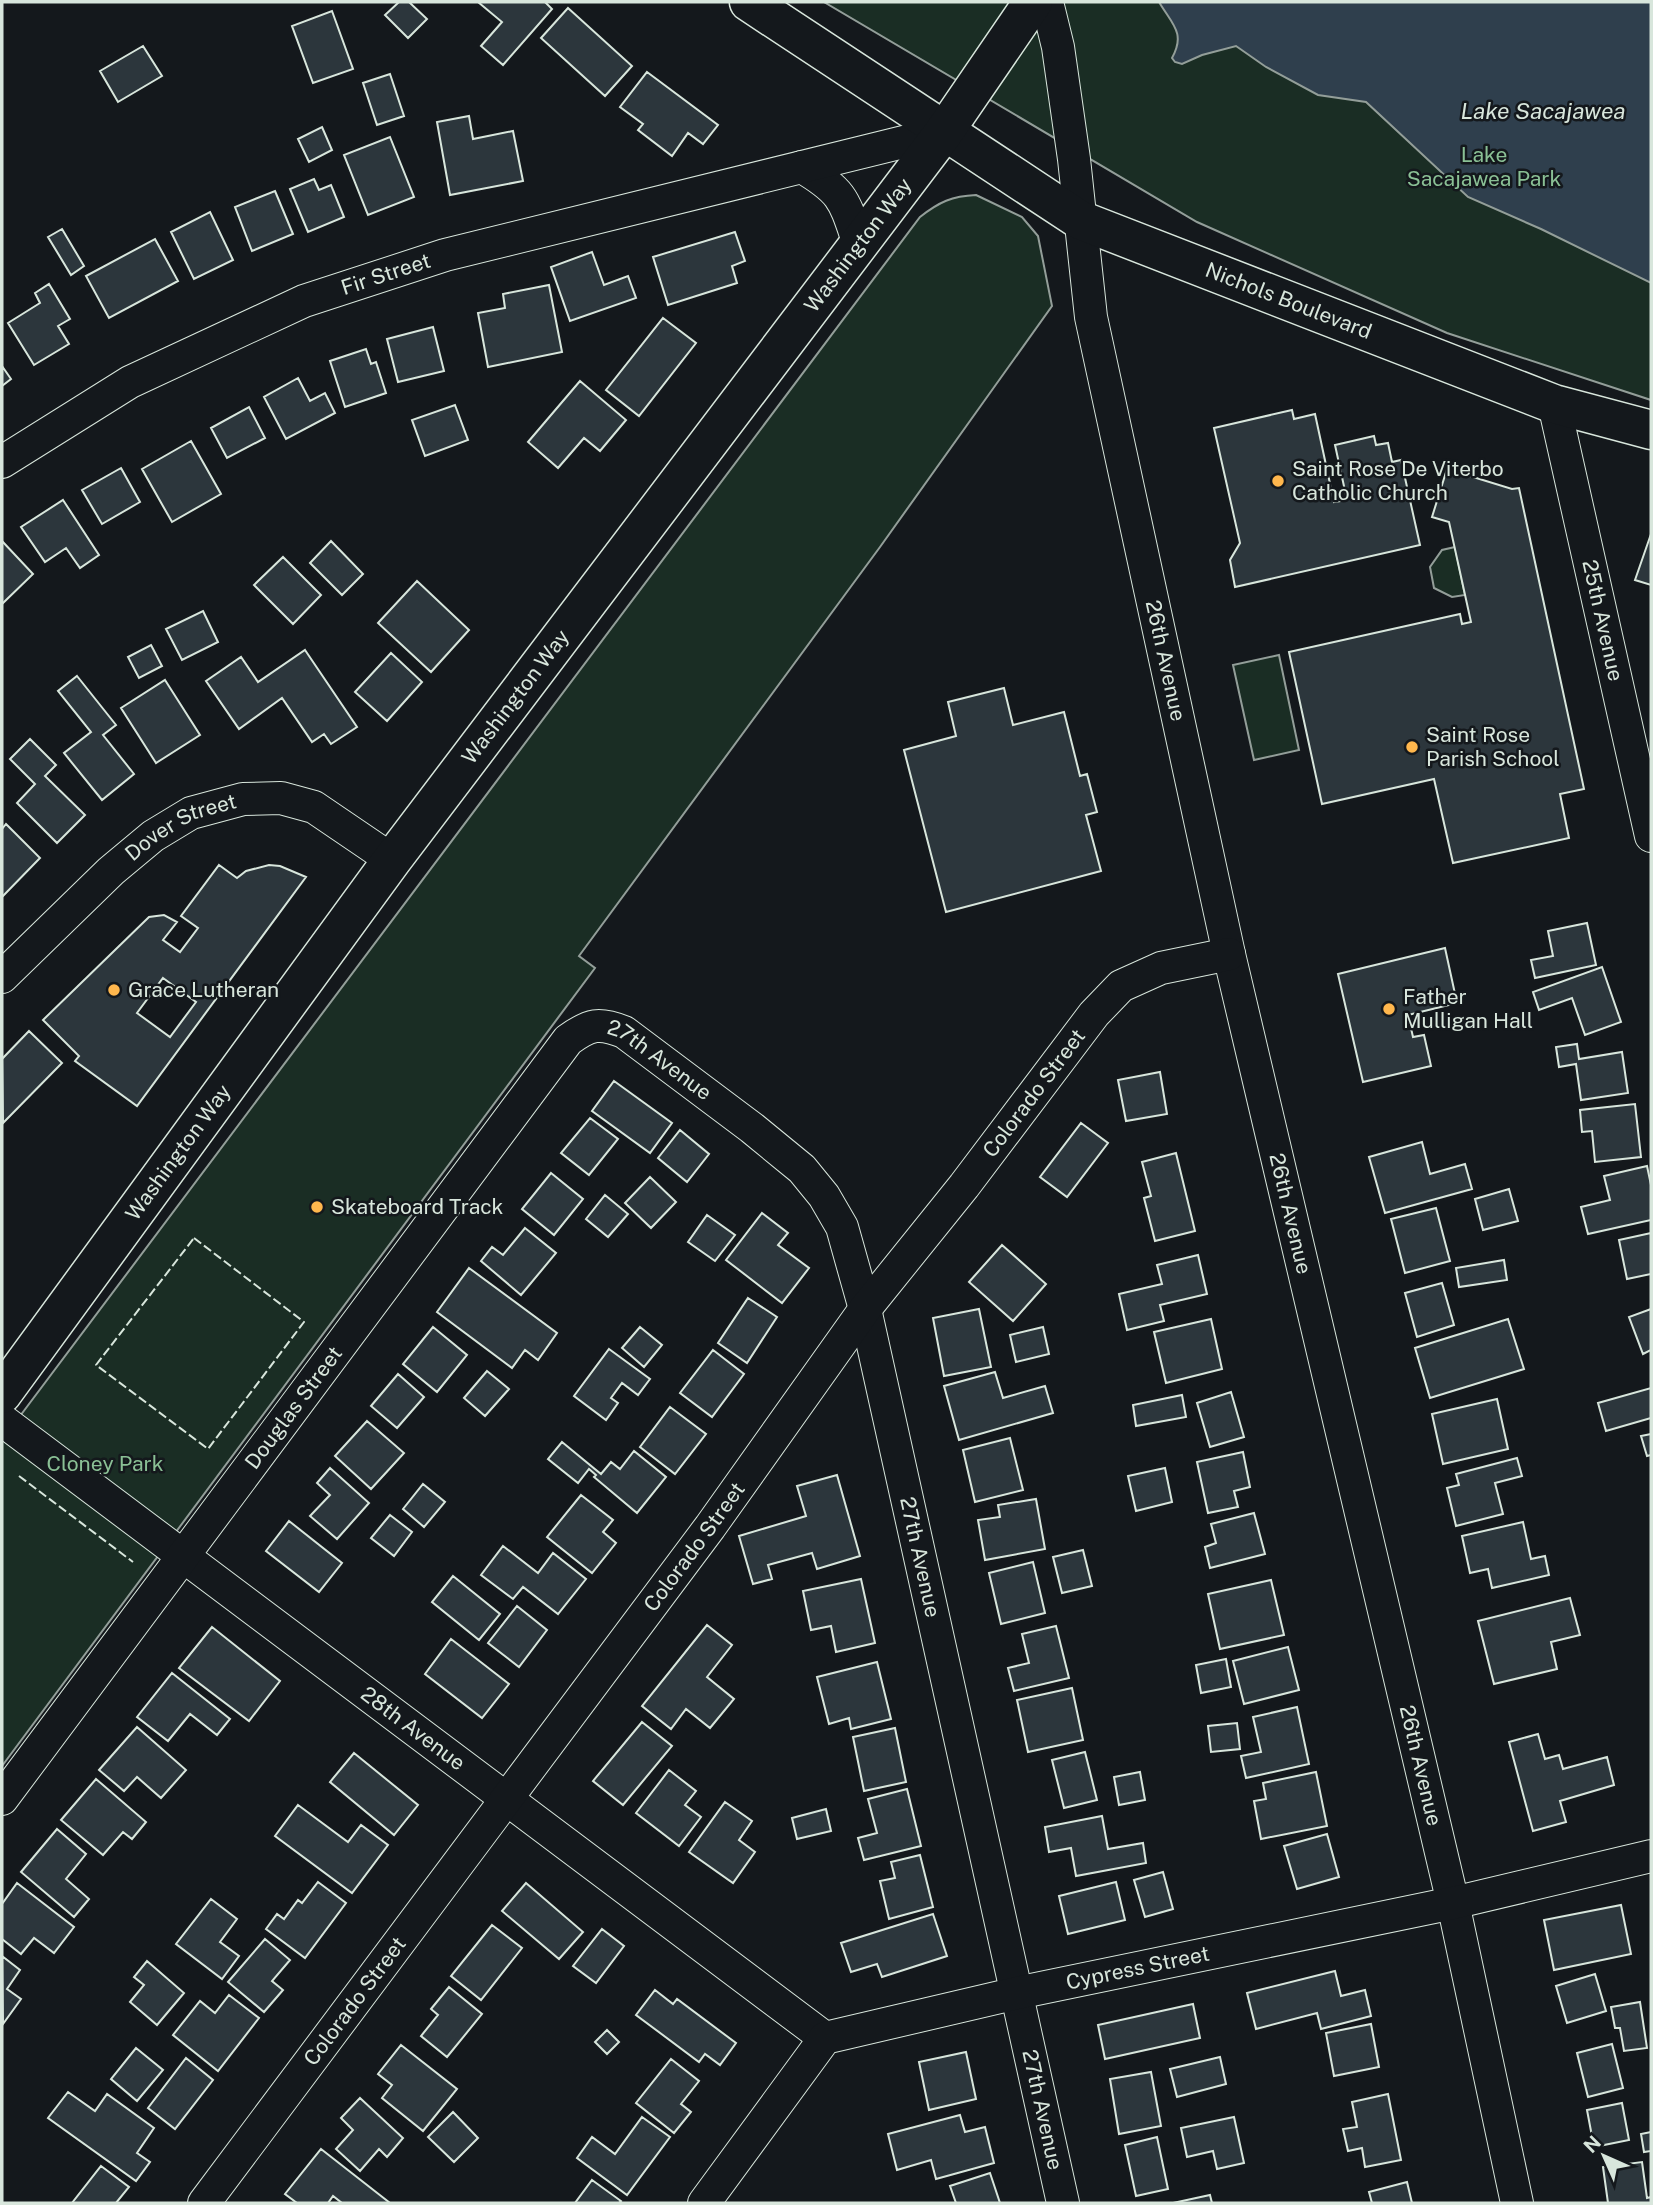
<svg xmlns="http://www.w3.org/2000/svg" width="1653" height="2205" font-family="'Public Sans',sans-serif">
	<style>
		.green { fill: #1a2d24; stroke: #939e99; stroke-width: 2 }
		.water { fill: #2f3f4d; stroke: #939e99; stroke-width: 2 }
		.building { fill: #2c363c; stroke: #d8e6dc; stroke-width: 2; fill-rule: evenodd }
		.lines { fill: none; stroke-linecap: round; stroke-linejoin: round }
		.minor-casing { stroke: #d8e6dc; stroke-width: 34 }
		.major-casing { stroke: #d8e6dc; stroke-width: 41 }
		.minor { stroke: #14181c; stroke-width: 32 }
		.major { stroke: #14181c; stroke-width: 38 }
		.fence { stroke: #d8e6dc; stroke-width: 2; stroke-dasharray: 9 3.5; stroke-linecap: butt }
		.poi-dot { fill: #ffb74d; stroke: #14181c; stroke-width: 2.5 }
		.labels { text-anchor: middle; stroke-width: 5; stroke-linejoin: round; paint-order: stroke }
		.park-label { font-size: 21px; fill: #8ac095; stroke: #14181c }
		.street-label { font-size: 21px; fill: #d8e6dc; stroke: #14181c }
		.poi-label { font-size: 21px; fill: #d8e6dc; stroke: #14181c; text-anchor: start }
		.water-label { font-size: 23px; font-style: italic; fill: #d8e6dc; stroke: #14181c }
	</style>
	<rect width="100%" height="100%" fill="#14181c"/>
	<path class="green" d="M824 2H1651V400L1447 333 1197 222Z
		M976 195 1022 217 1038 236 1052 306 880 547 579 956 595 968 2 1766V1440L920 217C939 202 952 196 976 195Z
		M1455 547 1465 595 1452 597 1434 588 1430 567 1442 550Z
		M1279 655 1299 750 1254 760 1233 665Z"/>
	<path class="water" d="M1159 2H1651V283L1541 229 1468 197 1366 102 1318 95 1266 67 1236 46 1202 55 1182 64 1175 62 1172 58C1186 33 1172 24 1159 2Z"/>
	<path class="building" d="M399 2H409L427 19 408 38 385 15Z
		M478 2H545L552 9 503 65 481 46 502 22Z
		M568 8 632 66 605 96 541 38Z
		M332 11 353 69 313 83 292 26Z
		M143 46 162 76 118 102 100 71Z
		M647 72 718 125 703 144 688 133 672 156 638 130 643 124 620 107Z
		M390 74 404 116 377 125 363 83Z
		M469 116 473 139 513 131 523 181 450 195 437 122Z
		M322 127 332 150 309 162 298 139Z
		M390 137 414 197 368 215 344 155Z
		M314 179 319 190 331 185 344 217 308 232 290 189Z
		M275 191 293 234 252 251 235 207Z
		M210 212 233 260 194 279 171 232Z
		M62 229 84 266 71 275 48 237Z
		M735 232 745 261 732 266 737 283 668 305 653 257Z
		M155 239 178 281 109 318 86 276Z
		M592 252 604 285 628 276 636 298 570 321 551 267Z
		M49 284 70 319 58 326 69 344 34 365 8 323 40 303 35 293Z
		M549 285 562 352 488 367 478 313 505 308 503 294Z
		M663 318 696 343 639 416 606 390Z
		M433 327 444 371 398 382 387 339Z
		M366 349 371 364 376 362 386 393 345 407 330 361Z
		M2 366 11 379 2 386Z
		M298 378 310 401 325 393 335 413 286 439 264 397Z
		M580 381 626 420 600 451 584 438 558 468 528 442Z
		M455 405 468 440 425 456 412 420Z
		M249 407 265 438 227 458 211 428Z
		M1292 410 1294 419 1315 414 1334 502 1347 500 1335 445 1374 436 1376 445 1388 443 1392 462 1401 460 1420 545 1235 587 1230 560 1240 543 1214 428Z
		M191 441 221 494 172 522 142 469Z
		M121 468 140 502 102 524 82 490Z
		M1447 469 1512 489 1519 488 1584 789 1560 794 1569 838 1453 863 1434 779 1322 804 1289 652 1460 614 1462 624 1471 622 1449 522 1432 517Z
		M63 500 99 555 80 568 66 548 45 562 21 527Z
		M1651 534V585L1635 580Z
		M2 541 33 574 3 603 2 602Z
		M331 541 363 574 342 595 310 563Z
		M283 557 321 595 293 624 254 585Z
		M417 581 469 630 431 672 378 623Z
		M203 611 218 642 182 660 166 629Z
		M151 645 162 666 139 678 128 657Z
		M305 650 357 727 331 744 324 734 312 742 282 698 239 729 206 681 241 657 258 682Z
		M391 653 422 682 387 721 355 692Z
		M77 676 116 725 103 735 134 774 102 800 64 753 91 732 58 691Z
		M165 680 200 735 156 763 121 708Z
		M1004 688 1013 725 1064 712 1080 776 1087 774 1097 812 1086 815 1101 871 946 912 904 750 956 736 948 702Z
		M30 739 56 765 45 776 85 815 57 843 17 803 35 784 10 759Z
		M6 824 40 858 2 897V829Z
		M219 865 237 878 246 871 269 865 280 866 306 877 137 1106 75 1061 79 1056 43 1020 149 917 164 915 177 922 163 940 180 952 198 928 181 916ZM163 978 196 1002 170 1037 137 1013Z
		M1587 923 1596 965 1535 978 1531 960 1553 956 1548 931Z
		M1445 948 1457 1003 1408 1015 1413 1037 1424 1035 1431 1066 1363 1082 1338 974Z
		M1602 967 1621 1022 1585 1035 1572 998 1539 1010 1533 992Z
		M29 1031 62 1063 3 1123 2 1059Z
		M1577 1044 1579 1059 1622 1052 1628 1093 1581 1100 1576 1064 1559 1067 1556 1047Z
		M1160 1072 1167 1114 1126 1121 1118 1080Z
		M614 1081 672 1123 650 1153 592 1111Z
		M1635 1104 1641 1157 1595 1162 1592 1131 1582 1132 1580 1110Z
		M590 1118 618 1139 589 1175 561 1153Z
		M1081 1123 1108 1143 1067 1197 1040 1177Z
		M680 1130 709 1154 687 1182 658 1158Z
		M1422 1142 1430 1174 1465 1164 1472 1189 1385 1213 1369 1157Z
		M1176 1153 1195 1231 1155 1241 1144 1198 1151 1196 1142 1162Z
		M1647 1166 1651 1185V1220L1588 1234 1581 1207 1610 1200 1604 1176Z
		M551 1173 583 1199 554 1235 522 1209Z
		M650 1177 676 1202 651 1228 625 1203Z
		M1509 1189 1518 1221 1483 1230 1475 1199Z
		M605 1195 628 1214 608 1237 586 1219Z
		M1436 1208 1450 1261 1405 1273 1391 1219Z
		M762 1213 788 1233 778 1245 809 1268 782 1303 726 1260Z
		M707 1215 735 1235 715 1261 688 1242Z
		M525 1228 556 1253 521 1295 481 1261 492 1247 503 1255Z
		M1651 1233V1274L1627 1279 1619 1240Z
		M1002 1245 1046 1284 1013 1321 969 1282Z
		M1198 1255 1207 1294 1160 1305 1164 1321 1127 1330 1119 1294 1162 1284 1157 1265Z
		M1504 1260 1507 1280 1459 1287 1456 1268Z
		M469 1268 557 1333 538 1360 525 1350 512 1368 437 1312Z
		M1442 1283 1454 1325 1417 1337 1405 1293Z
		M748 1298 777 1317 747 1363 718 1343Z
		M979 1309 991 1367 944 1376 933 1318Z
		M1651 1309V1350L1643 1354 1629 1317Z
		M1211 1319 1222 1369 1166 1383 1154 1332Z
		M1508 1319 1524 1369 1430 1398 1415 1348Z
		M433 1327 467 1355 437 1392 403 1364Z
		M640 1327 662 1345 644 1367 622 1348Z
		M1043 1327 1049 1354 1016 1362 1010 1335Z
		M609 1349 650 1379 638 1395 622 1383 611 1398 618 1403 606 1420 574 1396Z
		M713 1350 744 1374 712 1417 680 1393Z
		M487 1371 509 1389 485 1416 464 1398Z
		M995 1372 1003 1398 1045 1386 1053 1413 959 1440 944 1386Z
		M398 1374 424 1397 397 1428 371 1406Z
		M1651 1388V1418L1606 1431 1598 1403Z
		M1231 1392 1244 1437 1210 1447 1197 1403Z
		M1182 1395 1186 1417 1136 1426 1133 1405Z
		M1497 1399 1508 1449 1443 1464 1432 1414Z
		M670 1407 706 1434 675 1474 640 1447Z
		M367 1421 404 1453 371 1489 335 1456Z
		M1651 1434V1455L1647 1456 1641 1436Z
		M1010 1438 1023 1490 975 1502 963 1450Z
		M562 1442 601 1474 611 1462 620 1469 634 1451 666 1477 637 1513 594 1477 596 1475 589 1469 578 1483 548 1459Z
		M1243 1452 1250 1487 1234 1491 1238 1507 1208 1513 1197 1462Z
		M1517 1458 1522 1476 1495 1483 1503 1514 1456 1526 1447 1488 1459 1485 1456 1474Z
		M330 1468 369 1503 337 1539 310 1516 330 1495 317 1483Z
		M1165 1468 1172 1502 1136 1511 1128 1476Z
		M837 1475 860 1556 817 1569 812 1553 768 1565 772 1579 753 1584 739 1536 806 1516 797 1486Z
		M423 1484 445 1502 424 1527 403 1509Z
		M581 1495 613 1520 603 1532 616 1543 592 1573 547 1537Z
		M1036 1499 1045 1549 985 1560 978 1520 1000 1517 998 1505Z
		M1254 1513 1265 1554 1210 1568 1205 1547 1216 1543 1211 1524Z
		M390 1515 412 1532 394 1556 371 1538Z
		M289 1521 342 1563 319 1592 266 1551Z
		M1523 1522 1531 1559 1545 1556 1549 1575 1492 1588 1488 1569 1470 1573 1462 1536Z
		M503 1546 538 1573 553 1553 586 1579 558 1614 523 1587 513 1599 481 1575Z
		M1083 1550 1092 1586 1062 1593 1053 1557Z
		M1033 1562 1045 1613 1001 1624 989 1573Z
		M453 1576 500 1614 479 1640 432 1602Z
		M861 1579 875 1643 836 1652 831 1626 811 1630 803 1591Z
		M1271 1580 1284 1635 1220 1649 1208 1594Z
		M1570 1598 1580 1635 1551 1642 1557 1669 1494 1684 1478 1621Z
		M517 1606 547 1630 519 1667 488 1643Z
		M707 1625 732 1645 707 1677 734 1699 710 1728 686 1709 671 1729 642 1706Z
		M1056 1626 1069 1678 1014 1691 1008 1668 1029 1663 1022 1634Z
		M212 1627 280 1681 249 1721 179 1668Z
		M451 1639 509 1684 482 1718 425 1674Z
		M1288 1647 1299 1690 1244 1704 1233 1661Z
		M1226 1659 1231 1687 1201 1693 1196 1665Z
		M877 1662 891 1719 851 1729 849 1718 829 1724 817 1677Z
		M172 1673 230 1719 217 1735 190 1714 168 1741 137 1717Z
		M1072 1688 1083 1740 1028 1752 1017 1700Z
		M1297 1707 1309 1764 1246 1778 1241 1756 1261 1752 1253 1717Z
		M642 1722 672 1746 623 1805 593 1781Z
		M1237 1723 1240 1749 1211 1752 1208 1726Z
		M137 1727 186 1770 161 1798 137 1777 124 1791 99 1770Z
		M895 1728 906 1782 864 1791 853 1737Z
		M1538 1734 1545 1759 1559 1755 1563 1769 1607 1757 1614 1785 1560 1801 1566 1822 1533 1831 1509 1742Z
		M1085 1752 1097 1800 1064 1808 1052 1760Z
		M354 1753 418 1805 394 1835 330 1782Z
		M669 1770 696 1791 685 1805 701 1817 679 1846 636 1813Z
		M1140 1772 1145 1800 1119 1805 1114 1777Z
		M1316 1772 1327 1826 1261 1839 1254 1801 1266 1799 1263 1783Z
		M96 1779 146 1822 132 1839 123 1832 103 1855 61 1820Z
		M907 1789 921 1846 864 1860 858 1838 877 1833 868 1799Z
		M725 1802 752 1821 739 1840 755 1852 733 1883 689 1852Z
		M298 1805 348 1842 361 1825 388 1845 352 1893 275 1836Z
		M826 1809 831 1831 797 1839 792 1818Z
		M1102 1816 1108 1849 1143 1843 1146 1863 1076 1876 1071 1848 1049 1852 1045 1827Z
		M57 1829 86 1854 66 1879 89 1899 74 1917 21 1872Z
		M1327 1834 1339 1877 1297 1889 1284 1846Z
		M920 1855 933 1907 889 1919 880 1881 895 1878 891 1862Z
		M1163 1872 1173 1909 1145 1917 1134 1880Z
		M318 1882 346 1903 305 1958 266 1929 277 1914 284 1919 298 1900 302 1903Z
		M1116 1882 1125 1920 1068 1934 1059 1896Z
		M17 1883 74 1927 54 1953 34 1938 21 1954 2 1939V1904Z
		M526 1883 583 1932 559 1959 502 1911Z
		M211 1899 237 1919 220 1942 239 1956 222 1979 176 1944Z
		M1621 1905 1631 1954 1554 1970 1544 1920Z
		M933 1914 947 1956 882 1977 877 1964 851 1972 841 1943Z
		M492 1925 522 1948 481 2000 451 1976Z
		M602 1929 624 1946 596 1983 573 1966Z
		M265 1939 290 1960 272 1981 283 1990 264 2012 228 1982Z
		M2 1956 20 1970 7 1989 21 1999 3 2024Z
		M147 1961 184 1993 157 2025 130 2002 144 1985 134 1977Z
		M1335 1971 1341 1996 1365 1990 1371 2016 1321 2029 1317 2013 1256 2029 1247 1993Z
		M1595 1974 1606 2011 1567 2023 1556 1986Z
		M449 1987 482 2014 447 2057 421 2036 438 2015 431 2009Z
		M655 1990 673 2004 677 1999 736 2043 720 2065 705 2054 699 2062 636 2015Z
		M229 1995 259 2018 218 2071 173 2035 200 2001 215 2013Z
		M1640 2002 1647 2048 1624 2051 1620 2028H1615L1611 2007Z
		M1193 2004 1200 2038 1105 2059 1098 2025Z
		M1371 2024 1379 2067 1334 2076 1326 2033Z
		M607 2030 619 2042 607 2054 595 2042Z
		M1612 2044 1623 2088 1588 2097 1577 2053Z
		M401 2045 457 2089 423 2131 382 2098 392 2085 378 2074Z
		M136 2048 163 2070 137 2101 111 2079Z
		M966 2052 976 2099 929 2110 919 2062Z
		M1220 2057 1226 2084 1177 2097 1170 2069Z
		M186 2058 213 2080 175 2129 148 2108Z
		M671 2059 699 2081 681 2104 691 2112 674 2133 636 2103Z
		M1151 2072 1161 2126 1119 2134 1110 2079Z
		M68 2092 95 2111 107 2094 154 2128 137 2153 150 2162 136 2181 48 2118Z
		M1388 2094 1401 2160 1365 2167 1362 2148 1348 2151 1343 2129 1357 2127 1352 2102Z
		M360 2098 403 2138 387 2157 379 2149 360 2171 336 2149 353 2130 341 2118Z
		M1622 2103 1629 2140 1594 2147 1587 2110Z
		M453 2112 478 2138 454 2162 428 2137Z
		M960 2115 965 2132 985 2127 994 2163 936 2179 931 2160 897 2170 888 2134Z
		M642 2117 670 2137 627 2195 577 2158 592 2137 615 2154Z
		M1234 2117 1244 2163 1217 2169 1213 2151 1187 2157 1181 2128Z
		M1651 2132V2151L1644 2152 1641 2134Z
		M1157 2137 1168 2189 1136 2196 1125 2145Z
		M321 2149 390 2203H342L333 2196 328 2203H297L285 2194Z
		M1642 2162 1647 2198 1651 2197V2203H1608L1603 2167Z
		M101 2166 129 2187 116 2203H72Z
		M990 2173 1000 2203H956L950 2186Z
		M592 2180 621 2201 619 2203H575Z
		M1407 2182 1412 2203H1372L1369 2192Z
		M1210 2195 1212 2203H1173Z"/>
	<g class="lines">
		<defs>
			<g id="minor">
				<path id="s1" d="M1047 2 1058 47 1074 159 1091 317 1229 954 1453 1903 1517 2203"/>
				<path d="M802 167C844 192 844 200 859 244"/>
				<path id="s2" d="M1554 404 1651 836"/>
				<path id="s3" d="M2 462 130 382 304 301 445 255 944 132"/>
				<path id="s4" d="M2 977 111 871 153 836 191 813 243 799 281 798 314 807 392 860"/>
				<path id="s5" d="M2 1420 825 2038"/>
				<path id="s6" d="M2 1799 568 1040C590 1024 599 1022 624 1032L752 1128 802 1169 824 1196 842 1227 865 1309 1063 2203"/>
				<path id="s7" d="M204 2203 710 1527 865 1309 964 1186 1094 1014 1121 986 1161 968 1229 954"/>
				<path id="s8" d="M704 2203 825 2038 1017 1993 1453 1903 1651 1856"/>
			</g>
			<g id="major">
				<path id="s9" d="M749 2 1080 220 1554 404 1651 430"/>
				<path id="s10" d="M2 1394 392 860 944 132 1033 2"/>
			</g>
		</defs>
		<use href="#minor" class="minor-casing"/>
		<use href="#major" class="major-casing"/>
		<use href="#minor" class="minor"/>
		<use href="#major" class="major"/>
		<path class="fence" d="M194 1238 304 1322 208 1449 96 1365Z
			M19 1476 133 1562"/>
	</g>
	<g class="poi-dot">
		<circle cx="1278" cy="481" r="7"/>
		<circle cx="1412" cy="747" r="7"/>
		<circle cx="114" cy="990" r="7"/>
		<circle cx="1389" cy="1009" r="7"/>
		<circle cx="317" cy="1207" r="7"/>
	</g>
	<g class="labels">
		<g class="park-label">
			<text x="1484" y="162">Lake<tspan x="1484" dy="24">Sacajawea Park</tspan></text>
			<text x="105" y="1471">Cloney Park</text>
		</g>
		<g class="street-label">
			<text dy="7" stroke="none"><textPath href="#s10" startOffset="1433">Washington Way</textPath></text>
			<text dy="7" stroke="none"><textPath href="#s3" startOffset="429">Fir Street</textPath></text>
			<text dy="7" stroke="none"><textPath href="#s9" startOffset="620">Nichols Boulevard</textPath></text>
			<text dy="7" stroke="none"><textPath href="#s2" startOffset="222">25th Avenue</textPath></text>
			<text dy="7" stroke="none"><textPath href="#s1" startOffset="670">26th Avenue</textPath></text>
			<text dy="7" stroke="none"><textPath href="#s10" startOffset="866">Washington Way</textPath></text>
			<text dy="7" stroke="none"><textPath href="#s4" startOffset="236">Dover Street</textPath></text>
			<text dy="7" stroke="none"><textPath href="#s6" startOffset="1052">27th Avenue</textPath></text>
			<text dy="7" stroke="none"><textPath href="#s7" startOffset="1386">Colorado Street</textPath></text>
			<text dy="7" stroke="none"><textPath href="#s10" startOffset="299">Washington Way</textPath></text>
			<text dy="7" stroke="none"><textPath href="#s1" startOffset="1237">26th Avenue</textPath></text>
			<text dy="7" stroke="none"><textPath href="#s6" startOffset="488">Douglas Street</textPath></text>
			<text dy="7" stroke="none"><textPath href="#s7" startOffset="819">Colorado Street</textPath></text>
			<text dy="7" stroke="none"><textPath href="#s6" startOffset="1642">27th Avenue</textPath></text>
			<text dy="7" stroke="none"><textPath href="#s5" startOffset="514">28th Avenue</textPath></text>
			<text dy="7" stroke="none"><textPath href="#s1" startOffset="1804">26th Avenue</textPath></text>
			<text dy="7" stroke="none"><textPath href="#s8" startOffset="525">Cypress Street</textPath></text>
			<text dy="7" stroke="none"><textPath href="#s7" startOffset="252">Colorado Street</textPath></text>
			<text dy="7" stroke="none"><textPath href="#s6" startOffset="2208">27th Avenue</textPath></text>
		</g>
		<g class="poi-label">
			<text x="1292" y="476">Saint Rose De Viterbo<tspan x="1292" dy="24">Catholic Church</tspan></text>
			<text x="1426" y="742">Saint Rose<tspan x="1426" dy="24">Parish School</tspan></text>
			<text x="128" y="997">Grace Lutheran</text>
			<text x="1403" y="1004">Father<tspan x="1403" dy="24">Mulligan Hall</tspan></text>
			<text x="331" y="1214">Skateboard Track</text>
		</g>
		<g class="water-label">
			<text x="1543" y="119">Lake Sacajawea</text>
		</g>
	</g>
	<rect width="1653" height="2205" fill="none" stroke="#d8e6dc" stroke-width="7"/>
	<g transform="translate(1604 2156) rotate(315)" stroke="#14181c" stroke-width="5" paint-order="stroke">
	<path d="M0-5L12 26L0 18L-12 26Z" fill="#d8e6dc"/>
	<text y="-10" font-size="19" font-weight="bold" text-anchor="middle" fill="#d8e6dc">N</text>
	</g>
</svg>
